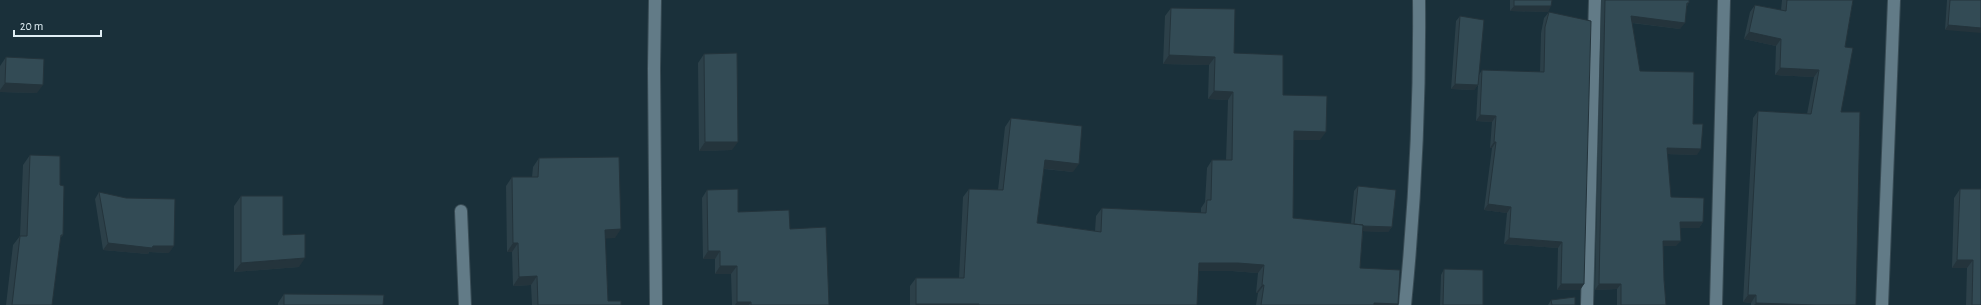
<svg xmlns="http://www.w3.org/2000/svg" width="1981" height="305" font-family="'Alegreya Sans',sans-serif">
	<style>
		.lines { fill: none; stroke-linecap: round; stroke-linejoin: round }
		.minor-casing { stroke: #384b54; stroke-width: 14 }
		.minor { stroke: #627b87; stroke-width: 12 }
		.wall { fill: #2c4049 }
		.shaded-wall { fill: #24343c }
		.building { fill: #334b55; stroke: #24343c }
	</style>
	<rect width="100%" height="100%" fill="#1a303a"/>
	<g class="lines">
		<defs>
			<path id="minor" d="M655 0 654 69 656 305
				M461 211 465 305
				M1405 305C1415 204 1420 102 1419 0
				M1587 305 1595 0
				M1716 305 1724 0
				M1882 305 1894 0"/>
		</defs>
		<use href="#minor" class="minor-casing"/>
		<use href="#minor" class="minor"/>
	</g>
	<path class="wall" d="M1510 0H1552L1548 12 1510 11Z
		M1601 0H1689L1680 29 1632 23 1640 71 1693 124 1697 155 1667 154 1671 197 1703 222 1699 228H1680L1676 246H1663L1664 280 1666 305H1617V289L1595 290Z
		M1782 0H1853L1845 47 1841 112 1856 305H1751V303L1743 302 1753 118 1758 111 1807 114 1814 77 1775 75 1776 46 1744 39 1750 12 1755 5 1781 10Z
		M1947 0H1981L1945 30Z
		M1171 8 1234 53 1283 95 1320 140H1294L1293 218 1351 224 1354 191 1358 186 1392 227 1388 232 1363 231 1360 268 1397 305H1256L1258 293H1256L1258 273 1232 271H1198L1197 305H910V286L916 278H959L963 197 969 189 998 190 1005 127 1011 118 1073 172 1044 169 1037 223 1095 231 1096 216 1102 208 1201 213V208L1205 202 1207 168 1212 160H1226L1228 100 1208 99 1209 65 1163 64 1165 16Z
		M1549 12 1584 284 1580 290H1557L1558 248 1504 244 1507 213 1484 210 1492 148H1490L1492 122 1476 121 1478 85 1474 90 1451 89 1456 21 1460 16 1479 75 1482 70 1540 72 1541 33 1544 18Z
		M704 54 732 150 699 151 698 63Z
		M6 57 37 93 0 92V66Z
		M30 155 60 185 63 235 60 238 52 305H6L13 245 20 236 23 165Z
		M539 158 615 238H605L608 301 621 305H532L531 285 513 286 512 252H507L506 186 512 177H532L533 167Z
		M1960 189 1981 305H1966L1967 268H1952L1954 198Z
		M707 190 738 212 790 229 829 305H732L731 274H715V259H703L702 198Z
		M99 192 169 253 149 252 148 254 103 250 95 199Z
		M241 196 283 235 299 267 234 272V206Z
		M1444 269 1483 305H1440L1441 275Z
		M284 294 383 305H278V303Z
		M1551 300 1575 305H1548Z"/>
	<path class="shaded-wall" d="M1514 6H1551L1548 12 1510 11Z
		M1631 16 1685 23 1680 29 1627 22Z
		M1948 25 1981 28V33L1945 30Z
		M1749 32 1781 39 1776 46 1744 39Z
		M1169 55 1215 57 1209 65 1163 64Z
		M1780 68 1819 70 1814 77 1775 75Z
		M5 83 43 85 37 93 0 92V90Z
		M1455 84 1478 85 1474 90 1451 89Z
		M1214 91 1233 92 1228 100 1208 99Z
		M1480 115 1496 116 1492 122 1476 121Z
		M1294 131 1326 132 1320 140H1289Z
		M705 142H738L732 150 699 151Z
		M1494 142H1496L1492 148H1490Z
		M1667 148 1701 149 1697 155 1663 154Z
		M1045 160 1079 164 1073 172 1039 168Z
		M1488 204 1511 207 1507 213 1484 210Z
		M1680 222H1703L1699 228H1676Z
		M1353 226 1392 227 1388 232 1350 231Z
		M621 229 615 238 599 239 605 230Z
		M1509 238 1562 242 1558 248 1504 244Z
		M1663 241H1681L1676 246H1659Z
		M108 243 153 246H174L169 253 149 252 148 254 103 250Z
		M513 243H518L512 252H507Z
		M708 251H720L715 259H703Z
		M305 258 299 267 234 272 241 263Z
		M1957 260H1973L1967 268H1952Z
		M1199 263H1238L1264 265 1258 273 1232 271H1193Z
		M720 266H737L731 274H715Z
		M537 276 531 285 513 286 519 277Z
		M1561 284H1584L1580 290H1557Z
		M1599 284H1621L1617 289 1595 290Z
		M1262 285H1264L1258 293H1256Z
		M1748 295H1756L1751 303 1743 302Z
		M737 302H751L749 305H735Z
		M1374 303 1398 304 1397 305H1373Z
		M1756 303 1816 305H1754Z
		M916 304H979L978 305H915Z"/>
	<path class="building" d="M1514 0H1552L1551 6H1514Z
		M1605 0H1689V3H1687L1685 23 1631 16 1640 71 1694 72 1693 124H1703L1701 149 1667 148 1671 197 1704 198 1703 222H1680L1681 241H1663L1664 280 1666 305H1621V284H1599Z
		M1787 0H1853L1845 47 1853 48 1841 112H1860L1856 305H1816L1756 303V295H1748L1758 111 1811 114 1819 70 1780 68 1781 39 1749 32 1755 5 1786 11Z
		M1950 0H1981V28L1948 25Z
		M1171 8 1235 9 1234 53 1283 55V95L1327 96 1326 132 1294 131 1293 218 1363 225 1360 268 1400 270 1398 304 1374 303V305H1261L1264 285H1262L1264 265 1238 263H1199L1197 305H979V304H916V278H964L969 189 1003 190 1011 118 1082 126 1079 164 1045 160 1037 223 1101 232 1102 208 1206 213 1207 200H1211L1212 160H1232L1233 92 1214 91 1215 57 1169 55Z
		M1549 12 1591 21 1584 284H1561L1562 242 1509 238 1511 207 1488 204 1496 142H1494L1496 116 1480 115 1482 70 1544 72 1545 27Z
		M1460 16 1484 20 1478 85 1455 84Z
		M737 53 738 142H705L704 54Z
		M6 57 44 59 43 85 5 83Z
		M30 155 60 156V185L64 186 63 235H61L52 305H12L20 236H27Z
		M619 157 621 229 605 230 608 301H621V305H538L537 276 519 277 518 243H513L512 177H538L539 158Z
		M1358 186 1396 190 1392 227 1363 226V225L1354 224Z
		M738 189V212L789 210 790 229 826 227 829 305H751V302H737V266H720V251H708L707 190Z
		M1960 189H1981V305H1972L1973 260H1957Z
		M99 192 126 198 175 199 174 246H153L152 248 108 243Z
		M241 196H283V235L305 234V258L241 263Z
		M1444 269 1483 270V305H1443Z
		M284 294 384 295 383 305H284Z
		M1575 297V305H1552L1551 300Z"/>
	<path d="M14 30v6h87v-6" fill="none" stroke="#e0eef4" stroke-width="2"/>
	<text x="20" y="30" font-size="12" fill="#e0eef4" stroke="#1a303a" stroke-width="3" paint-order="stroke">20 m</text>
</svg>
